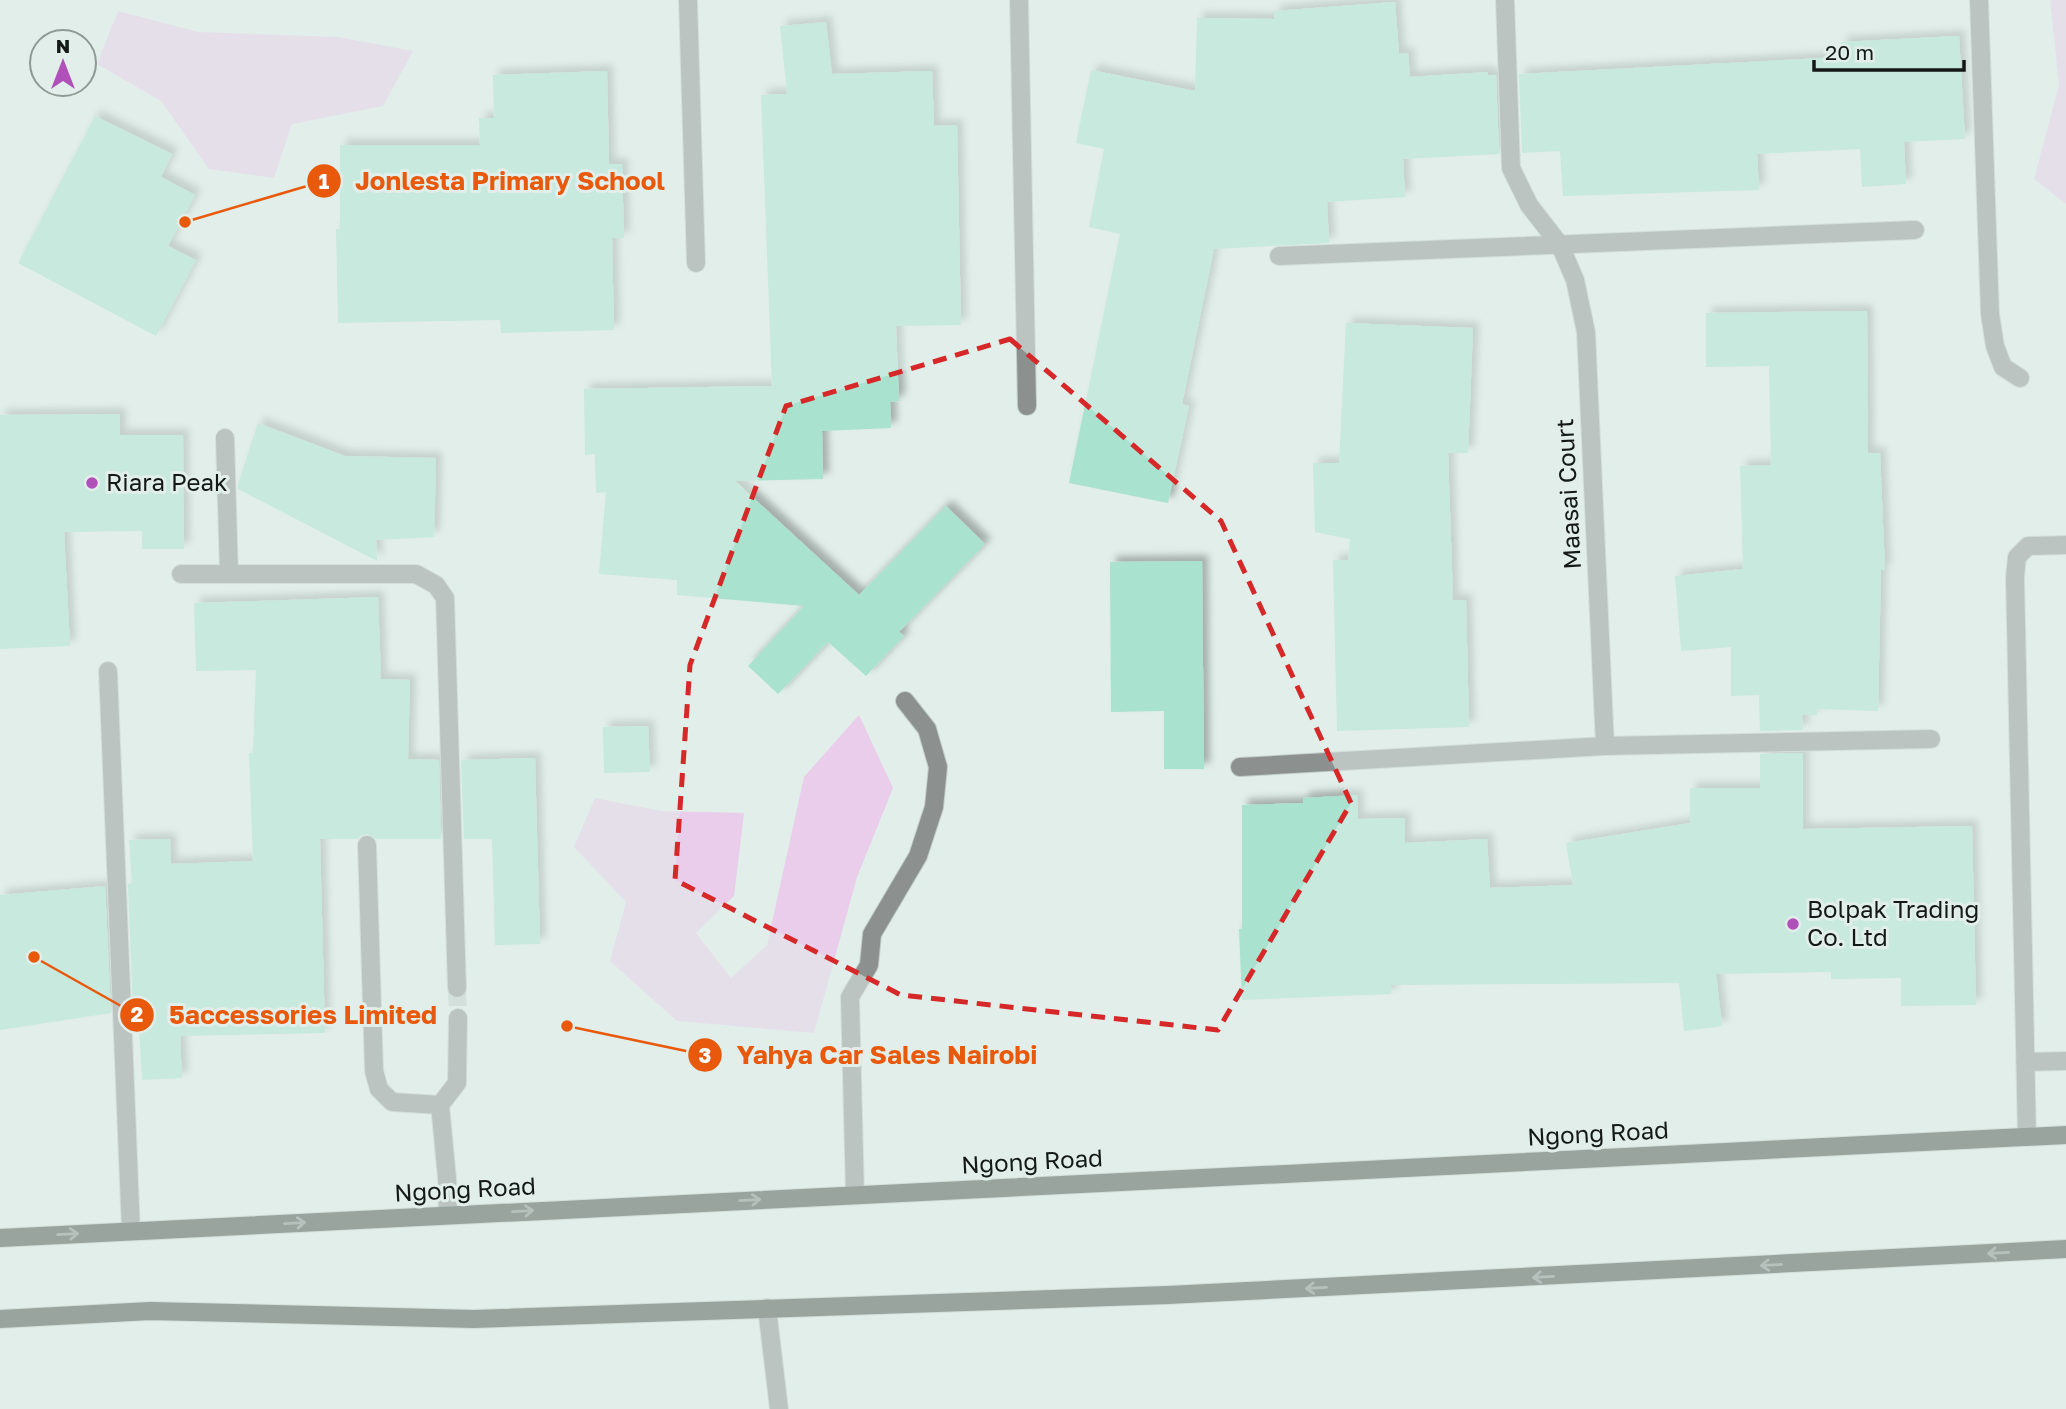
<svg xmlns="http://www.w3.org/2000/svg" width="2066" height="1409" font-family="'Golos Text',sans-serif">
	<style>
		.green { fill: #e9cdeb }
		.building { fill: #a9e2ce; filter: url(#shadow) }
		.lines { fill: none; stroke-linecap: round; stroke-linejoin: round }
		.minor-tunnel { stroke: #c2ceca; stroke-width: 18; stroke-dasharray: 18 9; stroke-linecap: butt }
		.minor-casing { stroke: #c0ccc7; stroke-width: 20 }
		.major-casing { stroke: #c0ccc7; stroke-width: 20 }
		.minor { stroke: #8c918f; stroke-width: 18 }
		.major { stroke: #404946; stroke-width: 18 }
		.oneway { stroke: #808b87 }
		.marked { fill: none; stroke: #d62828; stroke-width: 5; stroke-dasharray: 14 9; stroke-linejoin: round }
		.poi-dot { fill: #b051ba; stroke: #e1eee9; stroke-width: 2.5 }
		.labels { text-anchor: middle; stroke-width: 6; stroke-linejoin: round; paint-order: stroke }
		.poi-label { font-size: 24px; fill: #141917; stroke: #e1eee9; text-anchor: start }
		.street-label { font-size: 24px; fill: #141917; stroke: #e1eee9 }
		.leader { fill: none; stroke: #e8590c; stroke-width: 2.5 }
		.callout-dot { fill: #e8590c; stroke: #e1eee9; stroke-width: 2.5 }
		.mark-label { font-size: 21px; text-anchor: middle; font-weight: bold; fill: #fff }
		.callout-label { font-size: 26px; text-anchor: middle; font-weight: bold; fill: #e8590c; stroke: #e1eee9; stroke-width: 6; stroke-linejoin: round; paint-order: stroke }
	</style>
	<defs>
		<filter id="shadow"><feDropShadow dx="6" dy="-6" stdDeviation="3.5" flood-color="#0004"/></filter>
	</defs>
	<rect width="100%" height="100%" fill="#e1eee9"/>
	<path class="green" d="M2050 0H2066V204L2034 179 2059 85Z
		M118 11 198 32 338 37 413 51 383 106 292 124 274 178 209 169 161 101 97 64Z
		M859 715 893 788 857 877 814 1033 677 1021 610 961 626 902 574 847 595 798 661 811 744 813 734 896 696 933 731 978 767 945 804 777Z"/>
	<path class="building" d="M1395 2 1399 54 1408 53 1410 77 1488 72V75H1496L1499 154 1403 159 1405 197 1327 202 1329 243 1214 249 1182 404 1189 406 1168 503 1069 483 1120 234 1089 227 1104 149 1076 143 1091 70 1195 91 1197 18 1275 19 1274 11Z
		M826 22 832 74 932 71 934 126 957 125 961 325 896 326 899 401 890 402 891 428 822 431 823 479 735 481 859 595 946 506 985 544 899 632 904 636 866 676 828 642 778 694 748 666 804 606 677 595V580L599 574 606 492 596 493 595 454 585 455 584 389 772 386 761 95 787 94 780 26Z
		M1959 36 1965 139 1904 142 1906 184 1862 187 1860 149 1757 154 1759 190 1563 196 1560 151 1522 153 1519 74 1842 57 1841 42Z
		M607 71 609 164H622L624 238H612L614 330 501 333 500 320 338 323 336 229H340V145H480L479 118H494L493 75Z
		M95 116 172 154 161 177 195 195 168 246 196 260 156 336 18 263Z
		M1867 311 1868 453H1880L1885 570H1881L1878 711 1817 709V715H1802L1803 730 1760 731 1759 695 1731 696V647L1681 651 1675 576 1743 569 1740 466 1771 465 1769 366 1706 367V313Z
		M1346 323 1473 328 1468 453H1448L1453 600H1466L1469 727 1337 731 1333 560H1348L1350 539 1315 532 1313 463H1339Z
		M120 414V435H183L184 549H142V531L64 532 70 646 0 649V415Z
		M258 423 345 456 436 458 434 537 376 540 377 561 238 489V484Z
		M1202 561 1204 769H1164V711L1111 712 1110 562Z
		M378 597 381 679 410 680 408 759 439 760 441 839H377L367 834 362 835 357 839H320L325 1033 180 1036 182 1078 142 1080 138 1009 133 1010 128 884 132 883 129 840 170 839 171 864 253 861 249 753H253L256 670 196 671 194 603Z
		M648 726 650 772 604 773 603 727Z
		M1803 753V829L1972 826 1976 1005 1901 1006V978L1831 979V972L1716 974 1722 1026 1684 1031 1679 983 1391 985V994L1242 1000 1239 929H1242V805L1303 803V798L1357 795 1358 819 1405 818V843L1487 839 1490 888 1573 885 1566 843 1690 823V788H1760V754Z
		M535 758 540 944 495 945 492 839H464L461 760Z
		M105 886 111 1013 0 1030V895Z"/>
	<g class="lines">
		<path class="minor-tunnel" d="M457 988 458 1018"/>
		<defs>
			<path id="minor" d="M688 0 696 263
				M1019 0 1027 406
				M1505 0 1511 168 1529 205 1560 245 1575 280 1586 332 1605 746
				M1979 0 1990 314 1995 346 2003 367 2020 378
				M1279 256 1915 230
				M225 438 229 574
				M181 574H416L436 585 445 598 457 988
				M108 671 131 1231
				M1240 767 1605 746 1931 739
				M367 845 374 1071 379 1089 392 1102 440 1105
				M2025 1062 2066 1061
				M2027 1137 2015 577 2017 557 2028 546 2066 545
				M855 1195 850 997 869 965 872 934 918 856 934 807 938 767 927 729 905 701
				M448 1215 447 1178 440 1105 457 1083 458 1018
				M767 1308 779 1409"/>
			<path id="major" d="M0 1238 2066 1135
				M0 1319 150 1311 474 1319 1168 1295 2066 1249"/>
		</defs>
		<use href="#minor" class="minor-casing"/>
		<use href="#major" class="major-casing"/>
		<use href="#minor" class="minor"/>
		<use href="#major" class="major"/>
	</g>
	<defs><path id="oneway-shaft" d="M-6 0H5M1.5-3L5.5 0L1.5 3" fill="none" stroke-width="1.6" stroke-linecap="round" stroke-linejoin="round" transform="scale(1.75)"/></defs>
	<g class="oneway">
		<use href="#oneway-shaft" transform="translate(750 1200) rotate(-3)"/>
		<use href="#oneway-shaft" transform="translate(523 1211) rotate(-3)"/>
		<use href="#oneway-shaft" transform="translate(295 1223) rotate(-3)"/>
		<use href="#oneway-shaft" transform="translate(68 1234) rotate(-3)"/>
		<use href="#oneway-shaft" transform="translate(1998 1253) rotate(177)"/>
		<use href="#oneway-shaft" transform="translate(1771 1265) rotate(177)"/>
		<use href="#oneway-shaft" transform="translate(1543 1277) rotate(177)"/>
		<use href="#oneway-shaft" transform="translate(1316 1288) rotate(177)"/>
	</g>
	<path d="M0 0H2066V1409H0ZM1010 339 1221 521 1351 803 1218 1030 901 995 675 880 690 665 786 406Z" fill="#e1eee9" fill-opacity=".55" fill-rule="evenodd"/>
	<path class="marked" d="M1010 339 1221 521 1351 803 1218 1030 901 995 675 880 690 665 786 406Z"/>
	<g class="poi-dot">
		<circle cx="92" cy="483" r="7"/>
		<circle cx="1793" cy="924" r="7"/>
	</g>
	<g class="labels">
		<g class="poi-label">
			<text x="106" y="491">Riara Peak</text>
			<text x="1807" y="918">Bolpak Trading<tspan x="1807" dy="28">Co. Ltd</tspan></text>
		</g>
		<g class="street-label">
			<text transform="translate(1569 494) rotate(-93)" y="8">Maasai Court</text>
			<text transform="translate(1598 1134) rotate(-3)" y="8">Ngong Road</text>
			<text transform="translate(1032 1162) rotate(-3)" y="8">Ngong Road</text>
			<text transform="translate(465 1190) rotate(-3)" y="8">Ngong Road</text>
		</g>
	</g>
	<path class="leader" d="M185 222L324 181M34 957L137 1015M567 1026L705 1055"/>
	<g class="callout-dot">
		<circle cx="185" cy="222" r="7"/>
		<circle cx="34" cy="957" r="7"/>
		<circle cx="567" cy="1026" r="7"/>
		<circle cx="324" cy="181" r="18"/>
		<circle cx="137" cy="1015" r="18"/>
		<circle cx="705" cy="1055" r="18"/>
	</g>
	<g class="mark-label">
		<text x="324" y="189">1</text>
		<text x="137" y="1022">2</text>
		<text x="705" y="1063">3</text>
	</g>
	<g class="callout-label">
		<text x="510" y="190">Jonlesta Primary School</text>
		<text x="303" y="1024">5accessories Limited</text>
		<text x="887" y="1064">Yahya Car Sales Nairobi</text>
	</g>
	<g transform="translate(63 63)"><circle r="33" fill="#e1eee9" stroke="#8f9995" stroke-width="2"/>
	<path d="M0-5L12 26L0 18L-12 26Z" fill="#b051ba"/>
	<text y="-10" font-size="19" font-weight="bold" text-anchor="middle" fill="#141917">N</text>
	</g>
	<path d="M1814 60v10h150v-10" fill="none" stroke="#141917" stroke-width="3.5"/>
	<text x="1825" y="60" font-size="21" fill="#141917" stroke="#e1eee9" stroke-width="5" paint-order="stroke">20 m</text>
</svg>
